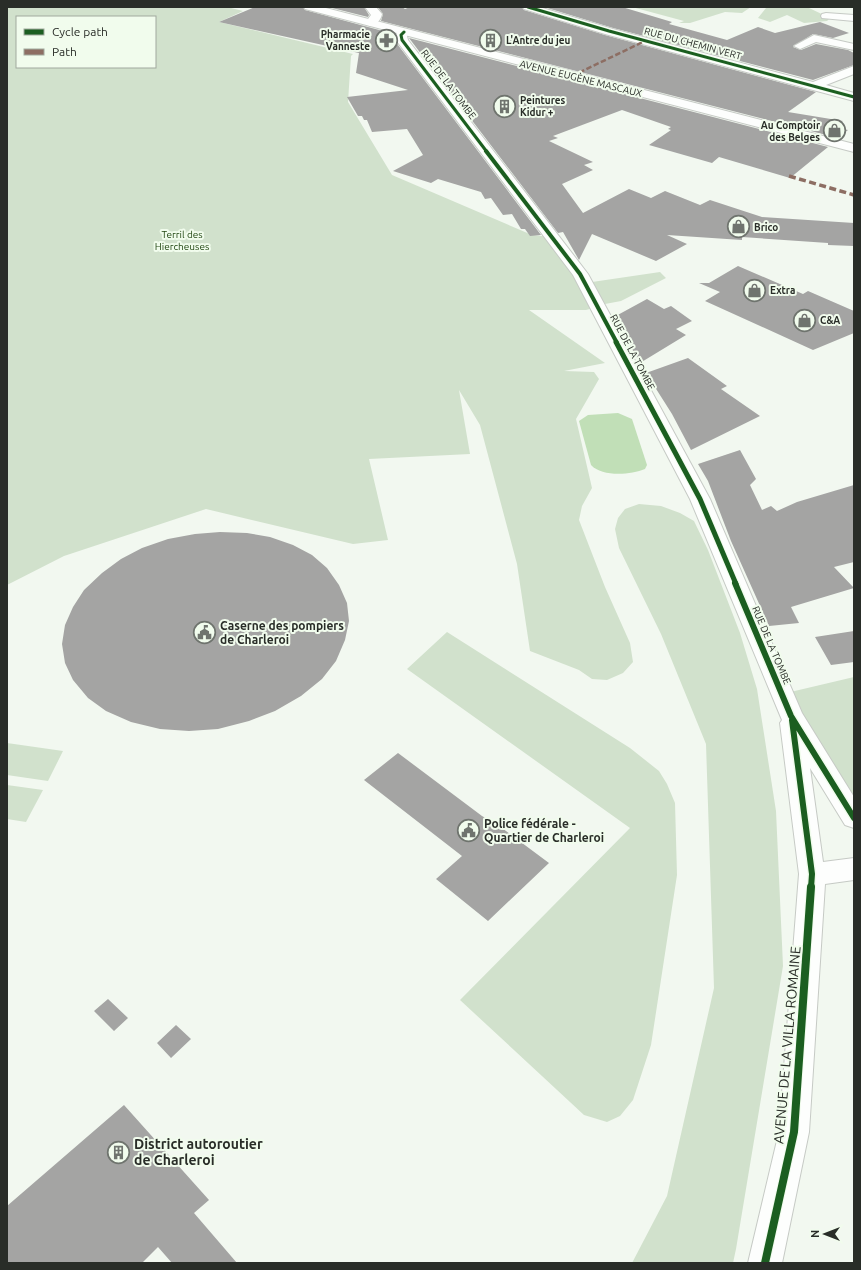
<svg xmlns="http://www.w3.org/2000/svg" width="861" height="1270" font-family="Ubuntu,sans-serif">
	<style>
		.green { fill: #d1e1cc; fill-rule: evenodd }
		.water { fill: #c1dfb7 }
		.building { fill: #a4a4a3 }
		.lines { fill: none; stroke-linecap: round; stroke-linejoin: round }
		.minor-casing { stroke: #c6cac5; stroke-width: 2 }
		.secondary-casing { stroke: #c6cac5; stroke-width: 2 }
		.minor { fill: #fdfefd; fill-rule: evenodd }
		.secondary { fill: #fdfefd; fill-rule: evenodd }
		.quiet-far1 { stroke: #8d6e63; stroke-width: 2.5; stroke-dasharray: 5.5 2.5; stroke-linecap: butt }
		.quiet { stroke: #8d6e63; stroke-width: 3.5; stroke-dasharray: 7 3.5; stroke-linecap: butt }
		.cycleway-far4-casing { stroke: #f1fced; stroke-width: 4.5 }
		.cycleway-far3-casing { stroke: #f1fced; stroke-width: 5.5 }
		.cycleway-far2-casing { stroke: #f1fced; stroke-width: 7 }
		.cycleway-far1-casing { stroke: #f1fced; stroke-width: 9 }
		.cycleway-casing { stroke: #f1fced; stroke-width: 10 }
		.cycleway-far4 { stroke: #1b5e20; stroke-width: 3 }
		.cycleway-far3 { stroke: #1b5e20; stroke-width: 4 }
		.cycleway-far2 { stroke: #1b5e20; stroke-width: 5 }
		.cycleway-far1 { stroke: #1b5e20; stroke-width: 6 }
		.cycleway { stroke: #1b5e20; stroke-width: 8 }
		.labels { text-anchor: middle; stroke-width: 4; stroke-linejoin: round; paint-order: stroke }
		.far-poi-label { font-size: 10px; font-weight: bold; fill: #292d28; stroke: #f1fced; text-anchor: start }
		.far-street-label { font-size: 10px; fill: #292d28; stroke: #f1fced }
		.far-park-label { font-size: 10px; fill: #204611; stroke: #f1fced }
		.poi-label { font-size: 12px; font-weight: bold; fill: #292d28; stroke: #f1fced; text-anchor: start }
		.near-street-label { font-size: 14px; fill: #292d28; stroke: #f1fced }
		.near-poi-label { font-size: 14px; font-weight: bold; fill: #292d28; stroke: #f1fced; text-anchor: start }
	</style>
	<rect width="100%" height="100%" fill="#f2f8f0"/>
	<path class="green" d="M7 7H227L243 11 219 22 353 54 351 56 348 102 392 175 532 235 552 237 598 307 586 310H529L605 363 564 371 594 372 599 379 576 419 592 488 582 506 579 520 605 587 630 643 633 662 623 673 607 680 592 679 579 670 530 651 517 564 480 425 459 390 470 454 369 459 388 540 353 544 206 509 64 556 7 585ZM17 17H155V67H17Z
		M632 7H751L742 13 725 12 690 23H679L684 21Z
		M764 7H807L830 18 827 21 804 23 787 15 770 22 758 18 766 8Z
		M660 272 666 278 621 301 605 304 592 282Z
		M639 504 661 506 680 513 694 521 708 550 740 633 757 689 776 811 783 966 736 1249 733 1263H632L667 1196 714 988 706 744 661 634 619 548 615 529 618 518 625 509Z
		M447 632 630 748 659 771 667 784 675 803 677 875 651 1045 633 1100 620 1116 607 1122 584 1115 460 1000 630 828 407 669Z
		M854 677V799L782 694Z
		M7 743 63 751 48 781 7 775Z
		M7 785 43 790 26 822 7 819Z"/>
	<path class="water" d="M618 413 632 419 647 465 645 469C630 475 602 477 591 465L579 421 588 415Z"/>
	<path class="building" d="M255 7H303L305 10 394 34 395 41 541 235 530 236 525 229H521L512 214 503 215 491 198 485 199 481 192 438 179 431 183 393 171 423 155 407 129 372 132 367 120H364L362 116H358L347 97 408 90 356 73 359 53 219 22Z
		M328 7H364L369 15 368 17Z
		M378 7H402L405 9 410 7H522L524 10 605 35 816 92 788 112 843 121 835 127 848 130 838 138 381 21 383 14Z
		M544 7H622L672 22 669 24 727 40 758 27 775 33 820 22 849 33 833 38 813 34 793 47 801 50 816 44 848 50 854 53V65L813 80 613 28Z
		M409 38 828 147 790 178 719 157 712 163 649 145 671 130 668 129 671 127 622 110 553 136 558 138 549 141 593 162 584 165 593 170 562 184 583 213 629 189 651 198 665 191 700 205 710 200 762 217 854 223V246L828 245V243L742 237V240L667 235 687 244 656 261 592 234 579 260 563 232 558 233Z
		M738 266 803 294 808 291 854 311V333L813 350 705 301 720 292 699 283H709Z
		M647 299 664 309 671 306 692 321 676 329 686 335 640 363 614 317Z
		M688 358 727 386 721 389 760 416 691 450 672 414 646 373Z
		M740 450 756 479 750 485 762 510 771 506 777 511 797 502 854 485V562L834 567 854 588 791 607 799 623 769 626 731 541 708 481 698 464Z
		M220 532 247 533 270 537 293 545 312 555 327 568 339 585 347 603 349 621 345 640 336 661 322 679 301 696 275 711 249 721 218 729 189 731 160 729 131 722 106 711 88 698 73 680 65 663 62 644 65 625 73 607 84 590 102 573 121 559 142 548 168 539 195 534Z
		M854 631V662L831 665 815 637Z
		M398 753 482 816 498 825 549 863 488 921 436 879 462 856 364 780Z
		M108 999 128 1018 114 1031 94 1011Z
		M176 1025 191 1039 171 1058 157 1043Z
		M124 1105 209 1200 194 1213 237 1263H172L158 1247 142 1263H7V1206Z"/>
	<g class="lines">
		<defs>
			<path id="minor" d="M365 7H376L382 14C381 20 376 25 370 26L365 23 371 15Z
				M523 7H539L613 29 813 82 854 66V74L826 85 854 93V101L605 34 524 9Z
				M826 13 854 15V21L822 18 821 16 822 14Z
				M404 29 410 32 407 36 408 40 588 274 710 499 802 713 854 797V828L845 825 810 768 823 862 854 858V880L825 884 809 1132 782 1263H748L779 1132 799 874 780 723 782 720 690 499 573 275 396 40 395 35 400 30Z
				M814 35 854 44V50L816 42 800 49 794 46Z"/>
			<path id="secondary" d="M304 7H322L854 144V152L305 9Z"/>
		</defs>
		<use href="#minor" class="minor-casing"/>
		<use href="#secondary" class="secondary-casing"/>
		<use href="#minor" class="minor"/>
		<use href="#secondary" class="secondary"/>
		<path class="quiet-far1" d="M572 76 645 41"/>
		<path class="quiet" d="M789 176 854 195"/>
		<defs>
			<path id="cycleway-far4" d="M528 7 609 31 854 97
				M404 32 401 35 402 40 487 152"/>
			<path id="cycleway-far3" d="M486 151 580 274 617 343"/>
			<path id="cycleway-far2" d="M616 342 700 499 736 584"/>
			<path id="cycleway-far1" d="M735 583 791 716 854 818
				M792 720 812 874 811 888"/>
			<path id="cycleway" d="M765 1263 794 1132 811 887"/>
		</defs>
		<use href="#cycleway-far4" class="cycleway-far4-casing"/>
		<use href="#cycleway-far3" class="cycleway-far3-casing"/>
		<use href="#cycleway-far2" class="cycleway-far2-casing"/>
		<use href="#cycleway-far1" class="cycleway-far1-casing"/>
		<use href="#cycleway" class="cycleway-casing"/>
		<use href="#cycleway-far4" class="cycleway-far4"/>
		<use href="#cycleway-far3" class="cycleway-far3"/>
		<use href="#cycleway-far2" class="cycleway-far2"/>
		<use href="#cycleway-far1" class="cycleway-far1"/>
		<use href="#cycleway" class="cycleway"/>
	</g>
	<defs>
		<symbol id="pharmacy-ring" viewBox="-11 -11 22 22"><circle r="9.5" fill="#f1fced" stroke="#6f746e" stroke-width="1.5"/><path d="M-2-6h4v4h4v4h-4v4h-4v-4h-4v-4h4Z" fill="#6f746e"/></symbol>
		<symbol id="building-ring" viewBox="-11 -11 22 22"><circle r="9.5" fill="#f1fced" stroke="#6f746e" stroke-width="1.5"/><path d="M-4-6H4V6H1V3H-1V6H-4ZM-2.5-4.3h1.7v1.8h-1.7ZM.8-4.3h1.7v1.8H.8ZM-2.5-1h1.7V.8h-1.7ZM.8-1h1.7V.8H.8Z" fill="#6f746e"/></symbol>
		<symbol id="shop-ring" viewBox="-11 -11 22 22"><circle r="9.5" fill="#f1fced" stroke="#6f746e" stroke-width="1.5"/><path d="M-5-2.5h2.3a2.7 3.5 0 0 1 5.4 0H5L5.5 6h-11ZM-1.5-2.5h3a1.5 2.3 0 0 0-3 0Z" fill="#6f746e"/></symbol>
		<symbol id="civic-ring" viewBox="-11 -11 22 22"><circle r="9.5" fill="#f1fced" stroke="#6f746e" stroke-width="1.5"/><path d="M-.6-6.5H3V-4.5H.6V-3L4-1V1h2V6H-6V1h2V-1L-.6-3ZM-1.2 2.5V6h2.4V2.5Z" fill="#6f746e"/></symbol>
	</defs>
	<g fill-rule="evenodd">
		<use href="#pharmacy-ring" x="374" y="28" width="25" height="25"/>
		<use href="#building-ring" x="478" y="28" width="25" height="25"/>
		<use href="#building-ring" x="492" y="94" width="25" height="25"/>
		<use href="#shop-ring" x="822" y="118" width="25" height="25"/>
		<use href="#shop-ring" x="726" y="214" width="25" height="25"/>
		<use href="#shop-ring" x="742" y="278" width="25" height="25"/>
		<use href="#shop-ring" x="792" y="308" width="25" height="25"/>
		<use href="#civic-ring" x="192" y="620" width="25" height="25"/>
		<use href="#civic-ring" x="456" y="818" width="25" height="25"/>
		<use href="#building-ring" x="106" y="1140" width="25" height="25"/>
	</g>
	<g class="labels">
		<g class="far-poi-label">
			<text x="370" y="38" text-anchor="end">Pharmacie<tspan x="370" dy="12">Vanneste</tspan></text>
			<text x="506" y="44">L'Antre du jeu</text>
			<text x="520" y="104">Peintures<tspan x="520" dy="12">Kidur +</tspan></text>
			<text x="820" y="129" text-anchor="end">Au Comptoir<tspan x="820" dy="12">des Belges</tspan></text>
			<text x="754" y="231">Brico</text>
			<text x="770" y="294">Extra</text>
			<text x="820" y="324">C&amp;A</text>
		</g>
		<g class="far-street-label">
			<text transform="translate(693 43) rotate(15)" y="4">RUE DU CHEMIN VERT</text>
			<text transform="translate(581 78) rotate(14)" y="4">AVENUE EUGÈNE MASCAUX</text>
			<text transform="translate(449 84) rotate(53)" y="4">RUE DE LA TOMBE</text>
			<text transform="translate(633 352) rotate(62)" y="4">RUE DE LA TOMBE</text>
			<text transform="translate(772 645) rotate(67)" y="4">RUE DE LA TOMBE</text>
		</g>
		<g class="far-park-label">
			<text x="182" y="238">Terril des<tspan x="182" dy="12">Hiercheuses</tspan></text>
		</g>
		<g class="poi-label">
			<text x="220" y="630">Caserne des pompiers<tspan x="220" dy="14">de Charleroi</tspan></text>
			<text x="484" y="828">Police fédérale -<tspan x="484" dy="14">Quartier de Charleroi</tspan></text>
		</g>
		<g class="near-street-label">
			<text transform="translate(787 1045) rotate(-85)" y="5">AVENUE DE LA VILLA ROMAINE</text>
		</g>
		<g class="near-poi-label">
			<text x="134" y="1149">District autoroutier<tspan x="134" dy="16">de Charleroi</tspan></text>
		</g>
	</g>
	<rect width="861" height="1270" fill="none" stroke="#292d28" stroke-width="16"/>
	<rect x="16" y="16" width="140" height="52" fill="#f1fced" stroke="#a1a99e"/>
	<rect x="24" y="29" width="20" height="6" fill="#1b5e20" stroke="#a1a99e"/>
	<text x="52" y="36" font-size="12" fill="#292d28">Cycle path</text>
	<rect x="24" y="49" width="20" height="6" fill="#8d6e63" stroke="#a1a99e"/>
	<text x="52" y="56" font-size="12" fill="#292d28">Path</text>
	<g transform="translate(825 1234) rotate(270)" stroke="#f1fced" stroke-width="3" paint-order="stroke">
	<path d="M0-3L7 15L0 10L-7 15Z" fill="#292d28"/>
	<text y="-6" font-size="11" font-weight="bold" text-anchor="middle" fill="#292d28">N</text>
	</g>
</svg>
